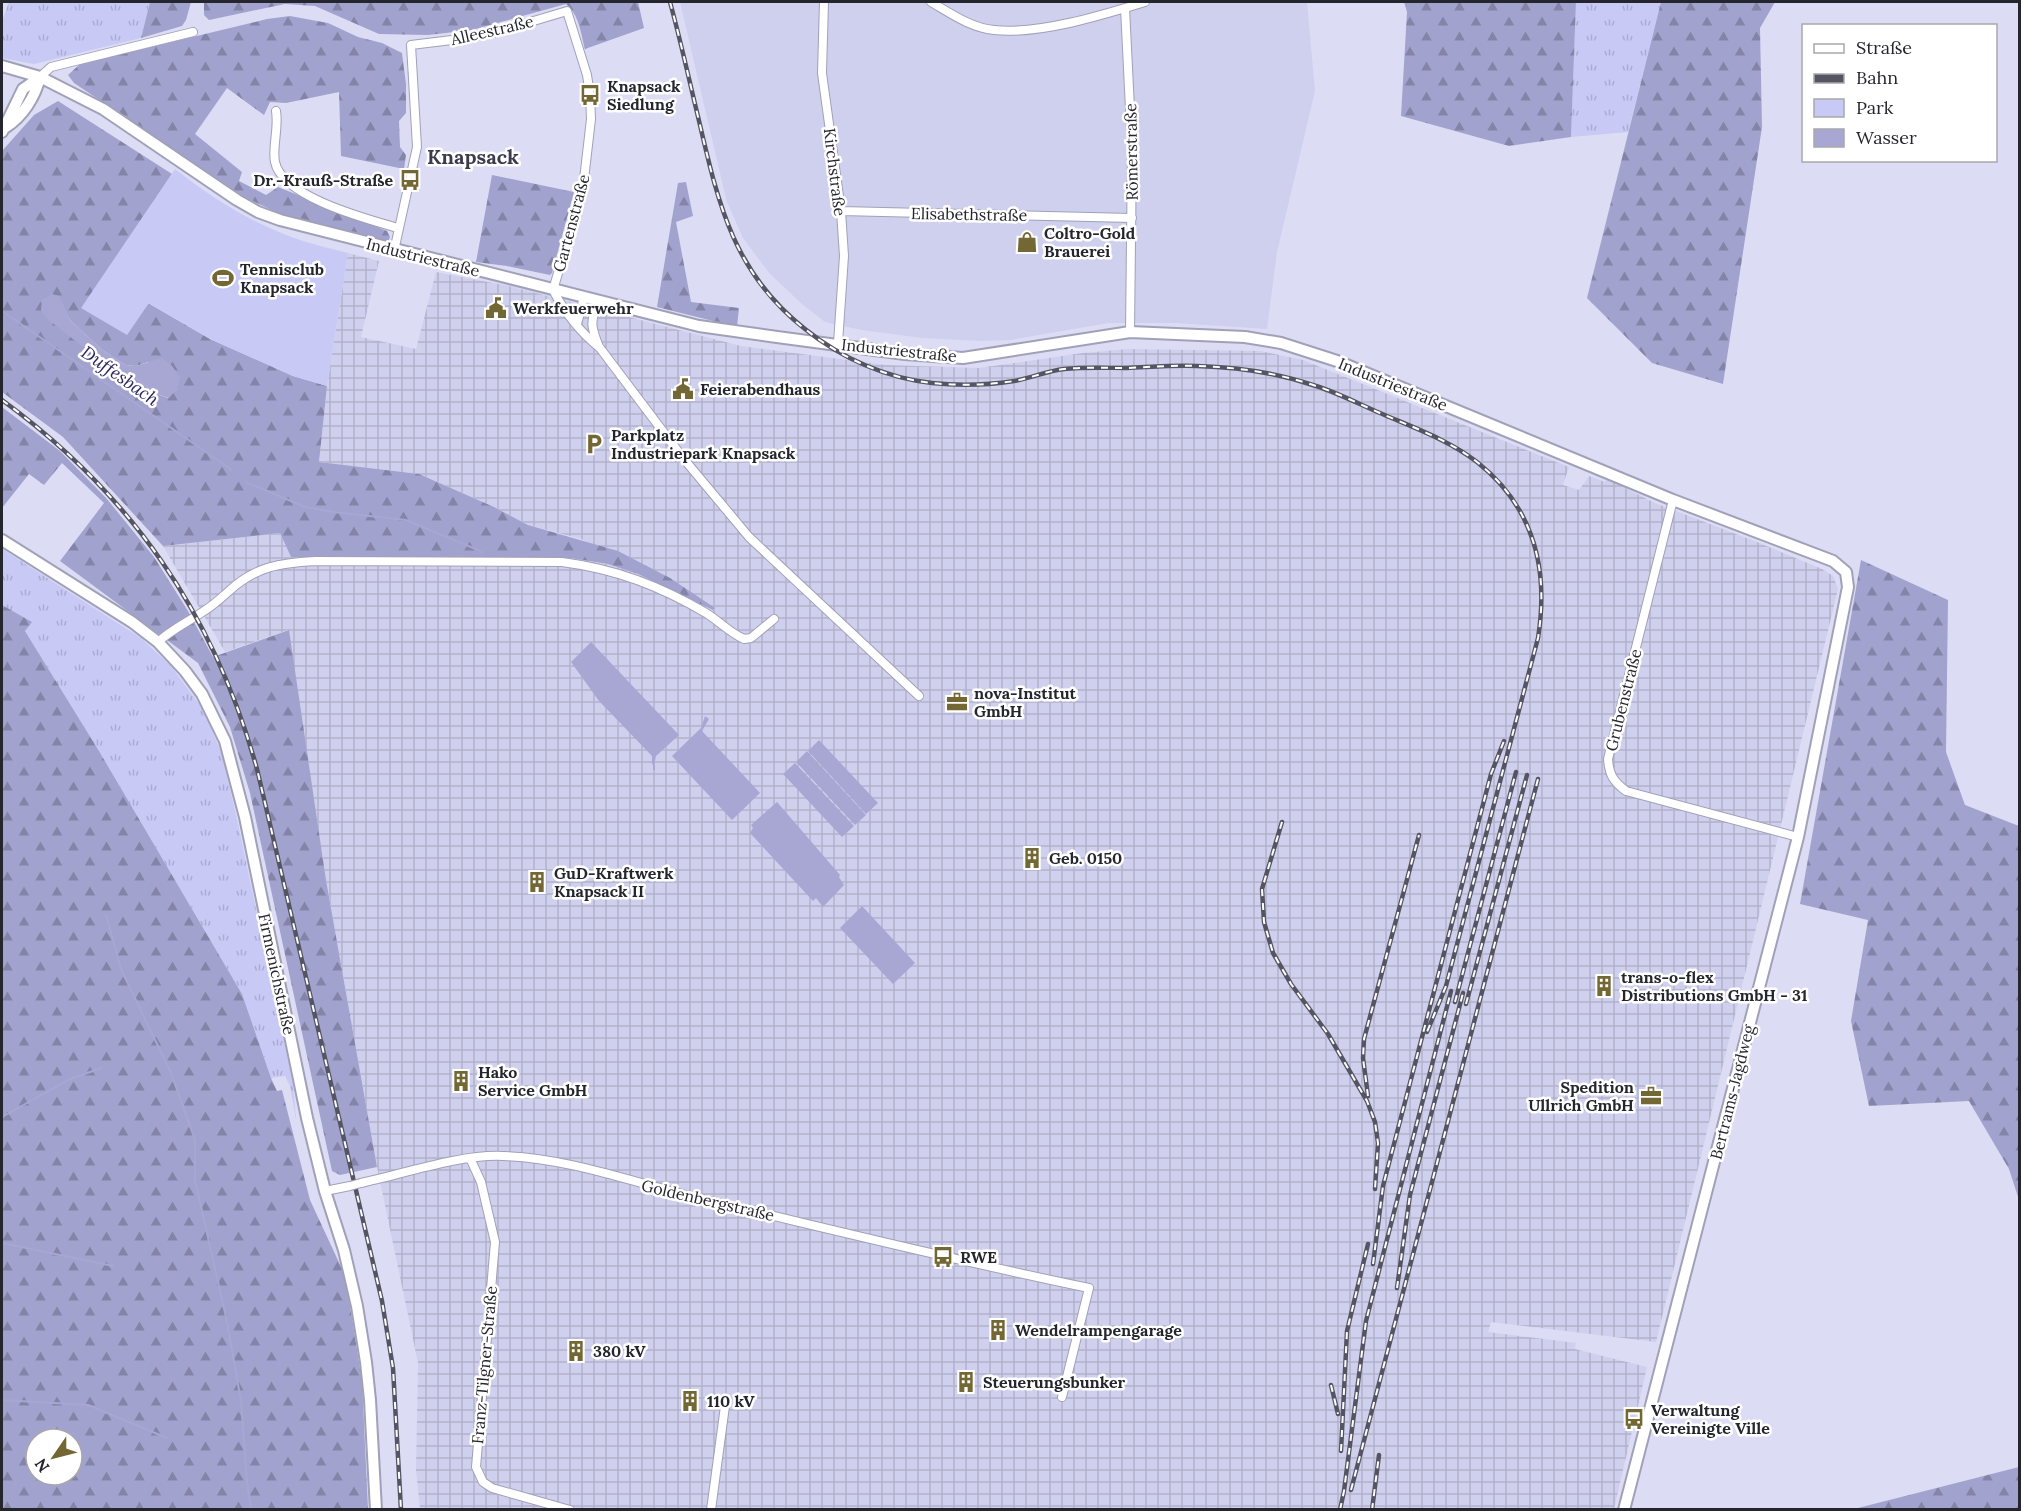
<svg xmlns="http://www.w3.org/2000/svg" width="2021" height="1511" font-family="Lora,serif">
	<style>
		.built { fill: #cfd0ee }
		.industrial { fill: url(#industrial-grid) }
		.grass { fill: url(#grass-tufts) }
		.forest { fill: url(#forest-firs); fill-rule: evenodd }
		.park { fill: #c9c9f6 }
		.water { fill: #a8a7d4 }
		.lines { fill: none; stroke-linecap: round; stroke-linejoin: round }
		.stream { stroke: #a8a7d4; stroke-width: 2 }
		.street-casing { stroke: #a0a1b8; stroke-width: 10 }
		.secondary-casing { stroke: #a0a1b8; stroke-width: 14 }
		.street { stroke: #fff; stroke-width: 8 }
		.secondary { stroke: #fff; stroke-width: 10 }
		.rail-casing { stroke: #545462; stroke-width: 4.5 }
		.rail { stroke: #fff; stroke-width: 2; stroke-dasharray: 7; stroke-linecap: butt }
		.street-bridge-casing { stroke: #a0a1b8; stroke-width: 10; stroke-linecap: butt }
		.street-bridge { stroke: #fff; stroke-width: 8 }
		.labels { text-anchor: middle; stroke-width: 5; stroke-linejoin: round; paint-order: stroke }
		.street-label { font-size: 16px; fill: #25252e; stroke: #fff }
		.poi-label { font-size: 16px; font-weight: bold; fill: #25252e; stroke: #fff; text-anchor: start }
		.water-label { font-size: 18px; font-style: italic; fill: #2c265c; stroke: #fff }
		.quarter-label { font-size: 20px; font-weight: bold; fill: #3b3b4e; stroke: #fff }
	</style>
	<defs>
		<pattern id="industrial-grid" width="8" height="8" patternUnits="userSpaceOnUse" patternTransform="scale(1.5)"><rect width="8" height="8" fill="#cfd0ee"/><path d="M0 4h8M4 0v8" fill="none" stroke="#b2b2cc"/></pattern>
		<pattern id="grass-tufts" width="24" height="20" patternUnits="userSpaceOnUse" patternTransform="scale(1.5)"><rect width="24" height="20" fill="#c9c9f6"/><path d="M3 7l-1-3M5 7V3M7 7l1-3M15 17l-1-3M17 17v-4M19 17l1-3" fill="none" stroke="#acacd3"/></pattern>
		<pattern id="forest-firs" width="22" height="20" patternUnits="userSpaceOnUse" patternTransform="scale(1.5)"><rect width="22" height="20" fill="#a2a2ce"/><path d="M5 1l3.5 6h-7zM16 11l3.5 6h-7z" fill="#8484a8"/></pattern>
	</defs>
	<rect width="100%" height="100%" fill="#dcdcf5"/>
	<path class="built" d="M680 2H1307L1315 91 1277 252 1267 329 1174 323H1108L1011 340 981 341 922 338 862 330 825 322 802 304 770 274 743 238 727 202 723 186Z"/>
	<path class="industrial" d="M348 253 379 261 361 337 416 349 436 272 509 286 741 346 886 365 979 368 1083 353 1128 349 1260 351 1303 360 1569 467 1563 485 1579 490 1589 476 1605 482 1607 479 1655 503 1757 542 1822 569 1833 576 1838 589 1656 1342 1491 1322 1488 1332 1576 1343 1575 1349 1647 1367 1614 1509H420L416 1470 418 1363 377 1167 326 880 288 630 225 652 163 546 280 533 291 557 570 558 608 564 638 574 713 610 581 539 528 525 494 507 419 474 319 462 327 386Z"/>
	<path class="grass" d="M9 2H150L141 38 34 64 2 58V21Z
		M1576 2H1661L1628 132 1571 137Z
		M2 549 141 638 171 666 202 708 222 754 237 819 293 1084 296 1119 290 1086 285 1076 271 1078 242 994 99 751 25 631 31 622 2 605Z"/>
	<path class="forest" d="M150 2H191L186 20 182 26 141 38Z
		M204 2H638L644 28 585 49C581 34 579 14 566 4L472 30 428 35 379 34 315 6 285 4 209 20 204 15Z
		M1404 2H1576L1571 137 1509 146 1401 116 1407 12Z
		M1661 2H1775L1760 28 1762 127 1723 384 1652 363 1587 298Z
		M290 16 328 23 358 37 382 43 402 53 406 84V113L399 121 400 147 406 155 404 169 341 156 339 92 286 103 270 102 264 115 227 88 195 134 242 172 239 181 266 195 278 187 387 231 390 237 388 242 285 216 246 198 74 83 68 75 80 64 267 19Z
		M58 101 172 174 82 308 148 303 210 339 293 376 327 386 319 462 419 474 494 507 528 525 618 551 670 578 715 608 713 610 638 574 608 564 570 558 291 557 280 533 163 546 63 437 2 392V151L34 115ZM58 296 70 320 101 349 125 365 136 366 148 362 177 389 168 398 154 393 137 379 98 359 42 300Z
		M492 175 574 192 552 273 550 275 507 266 476 262Z
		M686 182 693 216 676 222 691 302 739 308 737 327 657 307 678 183Z
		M2 407 60 451 107 499 154 557 188 611 213 657 289 630 326 880 377 1167 340 1175 332 1171 250 793 230 727 198 663 60 561 104 503 62 463 44 485 29 474 2 508Z
		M1861 560 1948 600 1946 752 1965 805 2019 826V1200L2009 1169 1969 1101 1869 1106 1851 1021 1868 920 1800 904Z
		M2 605 32 622 25 631 99 751 242 994 271 1078 277 1091 282 1090 310 1200 342 1269 350 1305 362 1381 368 1509H2ZM36 1439H72V1475H36Z
		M2019 1467V1509H1854Z"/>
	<path class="park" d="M175 169C212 198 250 222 294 238 311 244 330 248 348 253L327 386 293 376 210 339 149 303 127 335 81 308Z"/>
	<path class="water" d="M52 294 59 296 70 320 101 349 125 365 136 366 162 358 172 366 180 377 177 389 169 398 154 393 137 379 98 359 45 317 41 310 42 300Z
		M591 642 679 735 656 756 654 766 652 764V756L599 701 571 662Z
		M705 716 709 719 702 731 760 793 732 820 672 756 701 728Z
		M819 740 878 803 866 814 808 751Z
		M807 751 866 815 855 825 796 762Z
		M795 763 854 826 842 837 783 774Z
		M777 802 840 875 839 877 844 885 823 907 816 898 813 901 750 833 753 828 751 825Z
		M862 906 915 963 893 984 840 928Z"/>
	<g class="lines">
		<path class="stream" d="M2 311 232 470
			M246 482 305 507 333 512 406 520 478 550 483 553
			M654 766V769
			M106 915 121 969 171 1073 195 1140V1180L226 1317 241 1401 247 1482 251 1510
			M2 1117 68 1080 101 1068
			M2 1243 113 1266
			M2 1400 88 1405 167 1438"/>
		<defs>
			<path id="street" d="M824 2 822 73 841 211 844 256 838 343
				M931 2C950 13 971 28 994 30 1038 35 1103 15 1145 2
				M1125 8 1132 149 1130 332
				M40 77 51 67 193 32
				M276 111C279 128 272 147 275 162 282 197 367 219 398 228
				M841 211 1132 218
				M394 251 417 147 411 45 460 39 490 34 567 11 587 75 590 95 591 119 583 188 553 290C564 311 581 333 600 348L683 458 749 537 919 696
				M597 300C591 324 590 324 599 347
				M577 324 584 297
				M1673 500 1608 759C1609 775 1614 782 1626 791L1798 837
				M158 642C172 629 188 622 204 611 214 605 221 598 229 591 256 566 281 563 315 561L562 562C616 569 660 586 706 613 719 621 730 633 744 639L751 638 774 619
				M470 1158 481 1182 495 1242 476 1467 483 1482 492 1488 570 1510
				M361 1183C403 1174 461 1154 503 1156 568 1158 632 1182 694 1197 826 1228 957 1261 1089 1288L1062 1397
				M325 1191 350 1186
				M711 1510 725 1406"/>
			<path id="secondary" d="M2 66 40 77 103 109 237 200 258 212 280 220 699 326 777 337 905 354 963 358 1130 332 1245 337 1281 343 1337 361 1673 500 1833 561 1846 572 1848 587 1798 837 1624 1510
				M6 127C23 116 35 97 40 77
				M2 132 23 89 40 77
				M2 540 132 622 158 642 185 671 202 694 225 741 245 817 307 1118 325 1191 344 1250 357 1306 366 1362 370 1400 376 1510"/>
		</defs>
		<use href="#street" class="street-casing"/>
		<use href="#secondary" class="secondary-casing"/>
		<use href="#street" class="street"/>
		<use href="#secondary" class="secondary"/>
		<defs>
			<path id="rail" d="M670 2C681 42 690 84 700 125 719 207 735 274 805 329 841 358 886 378 932 383 959 386 988 385 1014 381 1031 378 1047 371 1064 369 1085 367 1106 368 1127 368 1151 367 1174 365 1197 366 1237 367 1278 373 1316 386 1338 393 1359 404 1380 413 1412 427 1449 440 1477 462 1534 507 1549 569 1538 638L1446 986 1427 1032
				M2 400C132 495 214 614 257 769L382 1301 393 1368 401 1510
				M1282 822 1262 889 1264 922 1273 953 1291 984 1328 1034 1367 1101 1375 1122 1378 1143 1375 1189
				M1455 1002 1516 772
				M1466 1004 1527 775
				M1368 1096 1363 1058 1364 1039 1419 835
				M1373 1264 1383 1186 1491 774 1504 741
				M1397 1288 1410 1195 1463 993
				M1331 1385 1338 1414
				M1341 1451 1347 1331 1368 1244
				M1351 1490 1538 779
				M1340 1510 1344 1491 1366 1321 1451 991
				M1372 1510 1379 1455"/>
		</defs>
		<use href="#rail" class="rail-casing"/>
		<use href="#rail" class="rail"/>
		<defs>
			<path id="street-bridge" d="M350 1186 361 1183"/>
		</defs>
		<use href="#street-bridge" class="street-bridge-casing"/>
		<use href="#street-bridge" class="street-bridge"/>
	</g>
	<defs>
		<symbol id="bus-bare" viewBox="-9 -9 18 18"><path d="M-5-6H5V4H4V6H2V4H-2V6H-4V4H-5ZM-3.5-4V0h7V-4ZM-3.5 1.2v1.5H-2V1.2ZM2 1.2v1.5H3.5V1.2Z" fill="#736734" stroke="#fff" stroke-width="2.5" paint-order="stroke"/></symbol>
		<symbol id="shop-bare" viewBox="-9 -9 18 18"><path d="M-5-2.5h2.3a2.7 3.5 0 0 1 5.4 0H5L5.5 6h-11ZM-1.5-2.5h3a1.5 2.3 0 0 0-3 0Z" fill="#736734" stroke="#fff" stroke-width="2.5" paint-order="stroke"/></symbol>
		<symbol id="stadium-bare" viewBox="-9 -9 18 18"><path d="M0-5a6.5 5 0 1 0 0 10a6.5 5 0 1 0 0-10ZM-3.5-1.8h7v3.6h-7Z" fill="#736734" stroke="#fff" stroke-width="2.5" paint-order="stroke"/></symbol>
		<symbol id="civic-bare" viewBox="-9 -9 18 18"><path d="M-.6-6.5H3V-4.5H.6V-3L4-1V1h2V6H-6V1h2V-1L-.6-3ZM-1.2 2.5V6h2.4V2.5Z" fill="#736734" stroke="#fff" stroke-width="2.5" paint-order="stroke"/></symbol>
		<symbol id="parking-bare" viewBox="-9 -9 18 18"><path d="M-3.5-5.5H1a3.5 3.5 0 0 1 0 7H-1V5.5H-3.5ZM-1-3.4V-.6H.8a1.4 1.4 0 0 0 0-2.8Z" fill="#736734" stroke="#fff" stroke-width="2.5" paint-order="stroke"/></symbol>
		<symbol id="office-bare" viewBox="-9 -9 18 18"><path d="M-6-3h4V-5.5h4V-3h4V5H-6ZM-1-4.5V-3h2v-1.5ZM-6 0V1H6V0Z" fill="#736734" stroke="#fff" stroke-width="2.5" paint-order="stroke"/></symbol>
		<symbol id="building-bare" viewBox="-9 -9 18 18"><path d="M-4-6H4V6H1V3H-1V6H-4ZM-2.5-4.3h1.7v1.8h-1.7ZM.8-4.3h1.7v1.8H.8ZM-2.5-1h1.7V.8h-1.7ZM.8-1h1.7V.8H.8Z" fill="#736734" stroke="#fff" stroke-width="2.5" paint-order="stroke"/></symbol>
	</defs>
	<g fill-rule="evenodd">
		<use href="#bus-bare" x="575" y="80" width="30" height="30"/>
		<use href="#bus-bare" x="395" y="165" width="30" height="30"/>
		<use href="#shop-bare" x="1012" y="227" width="30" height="30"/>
		<use href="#stadium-bare" x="208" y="263" width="30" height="30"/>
		<use href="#civic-bare" x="481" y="293" width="30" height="30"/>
		<use href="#civic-bare" x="668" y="374" width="30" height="30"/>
		<use href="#parking-bare" x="579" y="429" width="30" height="30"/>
		<use href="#office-bare" x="942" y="687" width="30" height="30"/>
		<use href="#building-bare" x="1017" y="843" width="30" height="30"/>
		<use href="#building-bare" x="522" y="867" width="30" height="30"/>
		<use href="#building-bare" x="1589" y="971" width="30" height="30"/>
		<use href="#building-bare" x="446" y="1066" width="30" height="30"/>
		<use href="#office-bare" x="1636" y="1081" width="30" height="30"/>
		<use href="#bus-bare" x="928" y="1242" width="30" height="30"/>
		<use href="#building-bare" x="983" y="1315" width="30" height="30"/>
		<use href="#building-bare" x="561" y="1336" width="30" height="30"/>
		<use href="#building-bare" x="951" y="1367" width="30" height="30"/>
		<use href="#building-bare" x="675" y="1386" width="30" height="30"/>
		<use href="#bus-bare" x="1619" y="1404" width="30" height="30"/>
	</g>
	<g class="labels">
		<g class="street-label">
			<text transform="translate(492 30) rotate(-13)" y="6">Alleestraße</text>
			<text transform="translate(1131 152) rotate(-91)" y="6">Römerstraße</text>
			<text transform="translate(835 172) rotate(83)" y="6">Kirchstraße</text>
			<text transform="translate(969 214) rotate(1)" y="6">Elisabethstraße</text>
			<text transform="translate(571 223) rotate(-75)" y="6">Gartenstraße</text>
			<text transform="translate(423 257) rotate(14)" y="6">Industriestraße</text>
			<text transform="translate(899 350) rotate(6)" y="6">Industriestraße</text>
			<text transform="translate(1393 384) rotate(22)" y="6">Industriestraße</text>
			<text transform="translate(1623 700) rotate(-76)" y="6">Grubenstraße</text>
			<text transform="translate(277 974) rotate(78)" y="6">Firmenichstraße</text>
			<text transform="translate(1732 1092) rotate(-76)" y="6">Bertrams-Jagdweg</text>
			<text transform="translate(708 1200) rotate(13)" y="6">Goldenbergstraße</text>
			<text transform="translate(484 1365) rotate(-85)" y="6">Franz-Tilgner-Straße</text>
		</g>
		<g class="poi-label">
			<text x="607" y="92">Knapsack<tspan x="607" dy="18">Siedlung</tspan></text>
			<text x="393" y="186" text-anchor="end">Dr.-Krauß-Straße</text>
			<text x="1044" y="239">Coltro-Gold<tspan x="1044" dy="18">Brauerei</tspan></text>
			<text x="240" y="275">Tennisclub<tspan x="240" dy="18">Knapsack</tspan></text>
			<text x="513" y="314">Werkfeuerwehr</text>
			<text x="700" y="395">Feierabendhaus</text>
			<text x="611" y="441">Parkplatz<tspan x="611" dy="18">Industriepark Knapsack</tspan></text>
			<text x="974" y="699">nova-Institut<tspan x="974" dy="18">GmbH</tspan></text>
			<text x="1049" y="864">Geb. 0150</text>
			<text x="554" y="879">GuD-Kraftwerk<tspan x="554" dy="18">Knapsack II</tspan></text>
			<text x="1621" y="983">trans-o-flex<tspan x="1621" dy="18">Distributions GmbH - 31</tspan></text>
			<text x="478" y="1078">Hako<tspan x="478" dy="18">Service GmbH</tspan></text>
			<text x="1634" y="1093" text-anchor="end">Spedition<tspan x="1634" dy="18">Ullrich GmbH</tspan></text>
			<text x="960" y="1263">RWE</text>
			<text x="1015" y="1336">Wendelrampengarage</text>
			<text x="593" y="1357">380 kV</text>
			<text x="983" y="1388">Steuerungsbunker</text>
			<text x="707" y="1407">110 kV</text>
			<text x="1651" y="1416">Verwaltung<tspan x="1651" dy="18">Vereinigte Ville</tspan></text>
		</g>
		<g class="water-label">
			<text transform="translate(120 376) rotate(35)" y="6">Duffesbach</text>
		</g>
		<g class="quarter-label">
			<text x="473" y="164">Knapsack</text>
		</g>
	</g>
	<rect width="2021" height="1511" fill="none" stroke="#25252e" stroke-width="6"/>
	<rect x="1802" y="24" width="195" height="138" fill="#ffffff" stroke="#a8a8ab" stroke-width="1.5"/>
	<rect x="1814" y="44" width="30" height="9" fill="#ffffff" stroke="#a8a8ab" stroke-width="1.5"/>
	<text x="1856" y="54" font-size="18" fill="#25252e">Straße</text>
	<rect x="1814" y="74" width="30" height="9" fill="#545462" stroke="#a8a8ab" stroke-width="1.5"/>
	<text x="1856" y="84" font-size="18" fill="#25252e">Bahn</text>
	<rect x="1814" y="99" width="30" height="18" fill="#c9c9f6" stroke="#a8a8ab" stroke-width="1.5"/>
	<text x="1856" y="114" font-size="18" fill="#25252e">Park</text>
	<rect x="1814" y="129" width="30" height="18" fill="#a8a7d4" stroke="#a8a8ab" stroke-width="1.5"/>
	<text x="1856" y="144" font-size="18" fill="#25252e">Wasser</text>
	<g transform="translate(54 1457) rotate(235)"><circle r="28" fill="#ffffff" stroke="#a8a8ab" stroke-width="1.5"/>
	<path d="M0-4.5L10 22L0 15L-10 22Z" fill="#736734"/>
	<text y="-9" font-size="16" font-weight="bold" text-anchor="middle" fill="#25252e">N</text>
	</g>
</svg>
